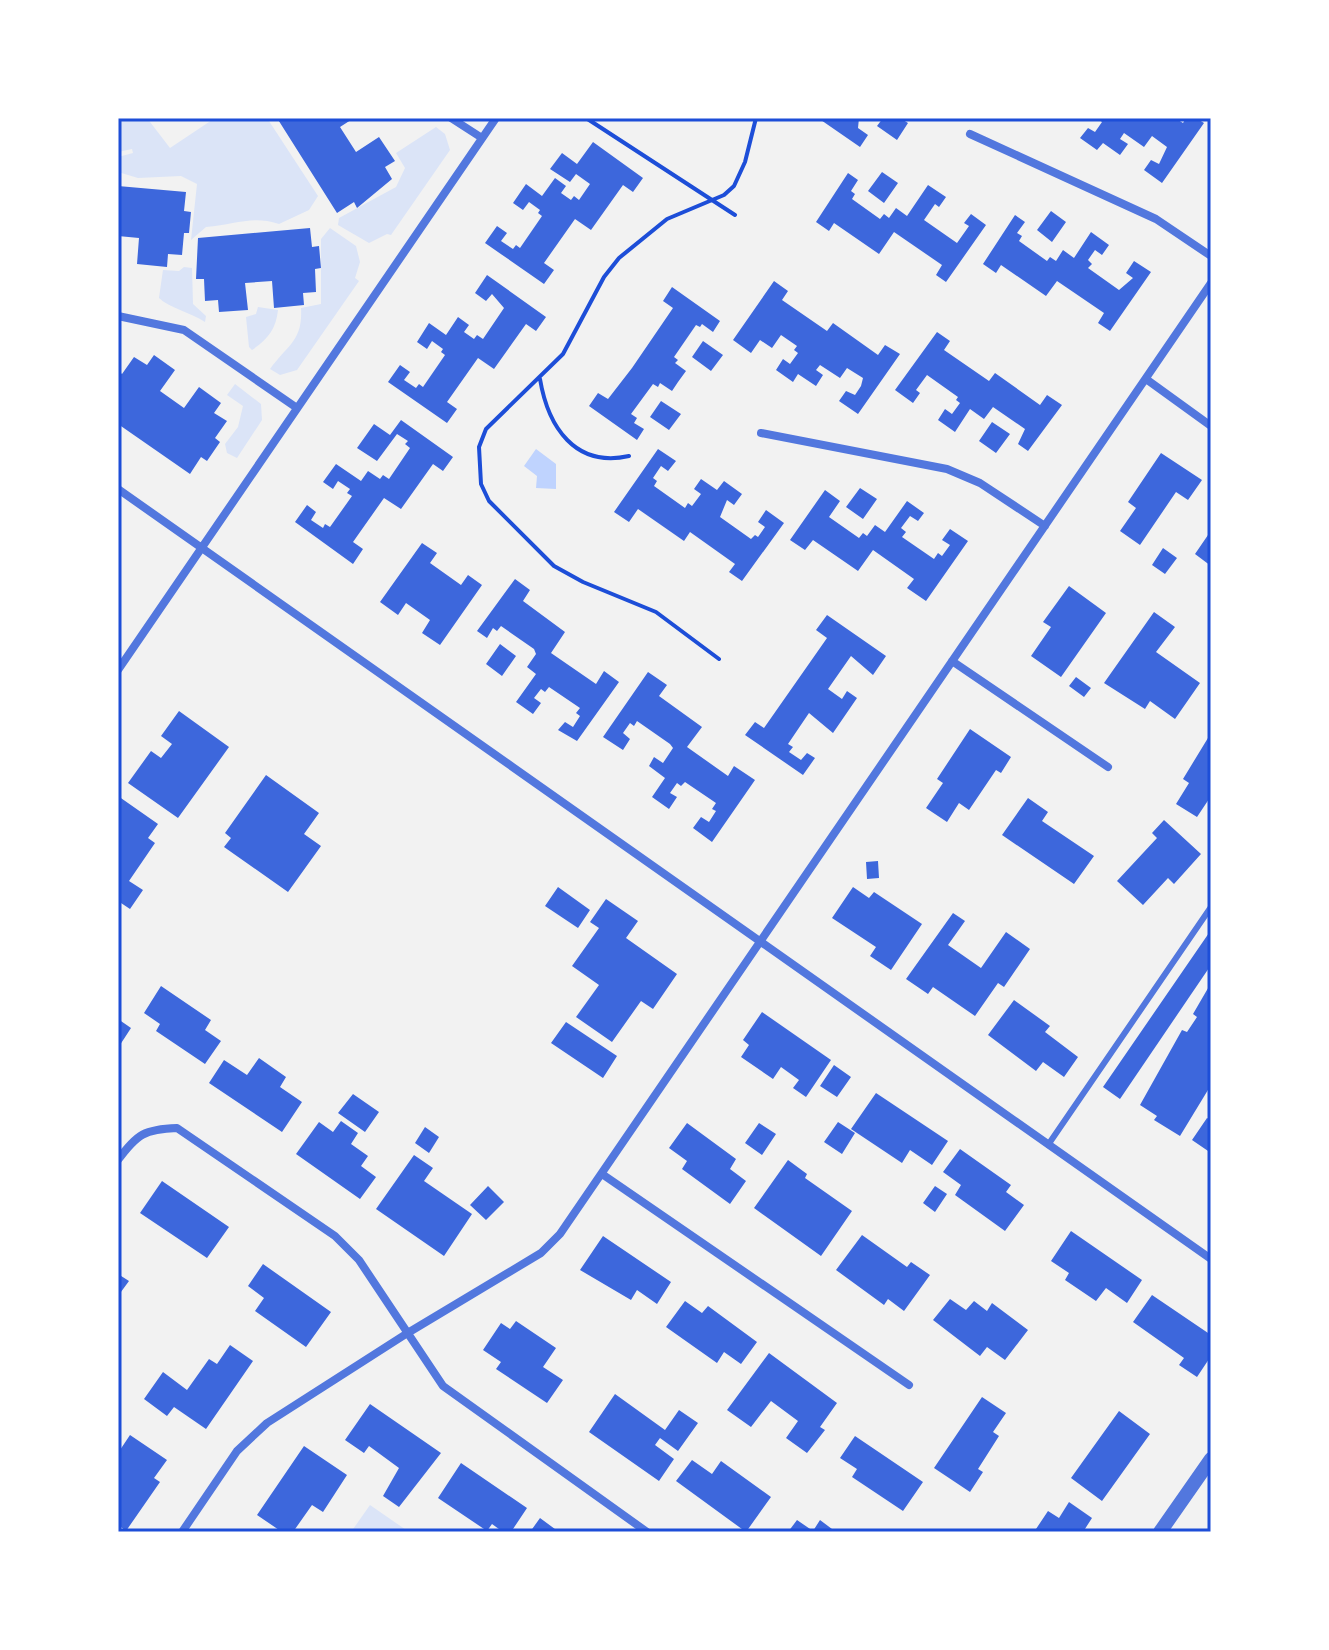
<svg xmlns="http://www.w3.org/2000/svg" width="1329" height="1650" font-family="Jost,sans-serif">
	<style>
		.green { fill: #dbe4f7 }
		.water { fill: #bfd3fe }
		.building { fill: #3d67dc }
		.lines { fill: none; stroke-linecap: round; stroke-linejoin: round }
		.path { stroke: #1d4ed8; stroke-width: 4 }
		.service { stroke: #5277de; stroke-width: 6 }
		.minor { stroke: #5277de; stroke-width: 8 }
		.tertiary { stroke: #5277de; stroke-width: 14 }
		.neatline { fill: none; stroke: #1d4ed8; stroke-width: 3 }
	</style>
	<rect width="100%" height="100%" fill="#f2f2f2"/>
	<path class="green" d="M118 118H147L170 148 215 118H267L318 196 309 210 279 224C251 215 235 225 206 227L191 240 197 184 181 176 138 178 118 172V157L133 153 132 149 118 152Z
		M436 127 445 134 450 150 391 235 387 234 369 243 338 225 339 218 396 187 405 168 396 153Z
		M330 228 356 246 360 262 355 278 359 281 297 370 280 375 270 369C287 345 303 341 301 308L321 304V239Z
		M184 267 192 268 193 304 206 316 205 322C190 312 169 308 159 298L163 270 179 271Z
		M258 307 278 310C276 329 268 339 252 350L249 347 246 317 256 314Z
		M235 384 261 404 262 420 237 458 227 453 225 444 238 427 243 406 227 395Z
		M370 1505 409 1532H351Z"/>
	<path class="water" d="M536 449 556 464V489L536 488 537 476 524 466Z"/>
	<path class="building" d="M277 118H354L340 127 356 152 379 137 395 161 385 167 392 179 357 208 354 202 337 213Z
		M818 118H859L858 128 868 135 860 147Z
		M883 118H900L908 123 897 140 877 126Z
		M1097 118H1175L1183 123 1186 118H1196L1204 123 1162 183 1144 170 1151 160 1159 164 1167 147 1152 136 1144 147 1124 133 1120 139 1128 144 1120 155 1103 143 1097 150 1080 138 1088 128 1095 132 1102 122Z
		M593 142 643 178 633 192 623 185 591 230 575 219 544 263 554 270 544 284 485 243 497 226 507 233 501 241 513 249 516 245 520 248 542 216 538 213 540 210 529 202 523 210 513 203 526 184 542 196 555 178 566 186 561 193 571 200 574 196 579 200 590 184 576 174 570 182 550 169 562 153 577 164Z
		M882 172 898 183 884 203 868 191Z
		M848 173 858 180 851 191 855 194 852 199 880 219 884 214 889 218 896 208 907 216 928 185 946 197 939 207 935 204 924 220 957 243 969 226 964 223 971 214 986 225 946 282 936 275 942 265 894 232 879 254 834 223 829 231 816 222Z
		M118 186 186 192 184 211 191 212 189 233H184L182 255 168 254 167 267 137 264 139 238 118 236Z
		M1051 211 1066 222 1052 242 1037 230Z
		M1015 215 1025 222 1017 233 1022 236 1019 241 1047 261 1050 257 1056 261 1063 250 1074 258 1091 232 1109 245 1102 255 1095 250 1088 260 1092 264 1088 268 1119 290 1133 278 1126 273 1134 261 1151 272 1110 331 1098 323 1104 313 1057 281 1046 296 1001 265 996 273 983 264Z
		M310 228 312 247 319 246 321 268 315 269 316 292 303 293 304 305 274 308 272 281 245 283 248 310 219 312 218 300 205 301 204 279H196L198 238Z
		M487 275 546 317 536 331 526 324 494 369 478 358 447 402 457 409 447 423 388 382 400 365 410 372 404 380 416 388 419 384 423 387 445 355 441 352 443 349 432 341 427 349 417 342 429 323 446 335 458 317 469 325 464 332 474 339 477 335 483 339 504 308 492 294 486 301 475 293Z
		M774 281 788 291 782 300 827 331 833 323 878 355 885 345 900 354 858 414 839 401 846 391 855 395 861 386 863 378 847 368 840 378 820 365 816 370 823 375 816 386 798 374 793 382 776 370 783 359 790 364 798 353 794 350 797 346 781 335 772 348 760 340 751 353 733 340Z
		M672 287 720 321 713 332 702 324 700 327 696 325 674 357 678 360 675 363 686 371 678 382 672 391 660 383 658 387 653 384 631 414 637 418 634 423 644 429 637 440 589 406 598 393 608 399 632 368 673 308 663 301Z
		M937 332 950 341 944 350 989 381 995 373 1040 405 1047 395 1062 405 1028 451 1018 444 1025 429 993 407 984 419 970 409 955 432 938 420 945 409 952 414 960 403 956 400 958 397 927 375 916 390 920 393 913 403 895 390Z
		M703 341 723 355 711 371 692 357Z
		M154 355 175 370 160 391 184 408 199 387 221 403 214 413 227 421 215 438 220 442 207 461 201 457 190 474 118 424V371L122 374 134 357 147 365Z
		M661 401 681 414 669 430 650 417Z
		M401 420 453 457 443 471 433 464 401 509 384 498 353 542 363 549 353 564 295 522 307 505 316 512 311 520 323 528 325 524 330 527 352 496 347 493 350 489 338 481 333 489 323 482 336 464 361 481 368 471 380 479 383 475 389 479 410 448 405 444 408 441 397 434 377 461 357 448 374 424 390 435Z
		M992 422 1010 434 996 453 979 441Z
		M658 449 676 461 668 471 661 466 653 478 657 481 654 486 685 508 688 503 692 506 701 494 694 489 701 479 717 490 724 481 742 494 734 505 727 500 720 517 751 539 755 535 758 537 765 527 758 522 766 510 784 523 742 581 729 572 735 564 690 532 684 541 638 509 629 522 614 512Z
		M1161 453 1202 480 1188 500 1176 492 1140 545 1120 531 1136 508 1128 502Z
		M860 488 877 499 863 519 846 507Z
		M825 490 840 501 829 517 859 538 863 533 867 536 875 525 885 532 907 501 924 513 918 521 910 516 901 528 906 532 902 537 934 559 938 553 942 556 950 545 942 540 950 529 968 541 926 601 907 588 914 579 873 550 858 571 813 540 805 550 790 540Z
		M1208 535 1211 537V566L1195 554Z
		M422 543 437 553 430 563 461 585 468 575 482 585 440 645 422 633 430 620 406 603 398 615 380 602Z
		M1163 548 1177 558 1165 574 1152 565Z
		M515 579 530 590 523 601 565 632 551 653 596 684 604 671 619 682 577 741 558 730 565 722 573 727 580 716 576 713 580 708 549 687 545 692 541 689 534 698 541 703 533 714 516 702 536 674 527 667 536 654 534 649 501 626 497 631 493 628 487 638 477 631Z
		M1069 586 1106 613 1061 677 1031 656 1051 627 1043 622Z
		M1154 612 1175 627 1156 652 1200 683 1175 719 1150 701 1145 709 1104 683Z
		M827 615 886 656 873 675 851 656 828 689 842 699 847 691 857 698 833 733 809 713 788 744 793 747 789 752 801 760 807 753 815 758 803 775 745 735 755 722 764 728 827 638 816 630Z
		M500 644 516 656 502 676 486 664Z
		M648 672 667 685 659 696 702 727 687 747 728 776 734 766 755 780 712 842 693 828 701 817 709 822 716 811 712 809 716 803 685 782 681 786 677 783 670 793 677 797 669 809 652 797 665 778 649 766 654 757 663 763 673 748 670 744 637 721 634 726 630 723 623 733 630 739 623 750 603 737Z
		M1076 677 1091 688 1084 697 1069 686Z
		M179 711 229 747 178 818 128 783 151 751 161 758 172 744 161 736Z
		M970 729 1011 757 1001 773 996 770 969 810 959 803 947 822 926 808 943 783 937 779Z
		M1211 733V796L1197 817 1176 804 1189 783 1183 779Z
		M266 775 319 813 304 834 321 846 288 892 224 847 231 838 225 833Z
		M118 796 158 824 148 838 155 843 129 881 143 890 130 909 118 901Z
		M1028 798 1048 812 1042 821 1094 856 1074 884 1002 835Z
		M1164 820 1201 854 1174 884 1168 878 1143 905 1117 881 1157 838 1152 833Z
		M878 861 879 878 867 879 866 862Z
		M558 887 590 910 578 928 545 906Z
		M853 887 869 898 874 892 922 924 891 970 870 956 876 947 832 918Z
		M606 899 638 921 626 938 677 974 653 1009 641 1001 612 1042 576 1017 599 985 572 966 599 928 590 922Z
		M953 913 965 921 948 945 981 968 1006 932 1030 949 1004 987 998 983 975 1016 933 987 928 994 906 979Z
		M1211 930V965L1120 1099 1103 1087Z
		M1211 983V1085L1180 1136 1154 1120 1157 1116 1140 1105 1182 1030 1187 1032 1197 1017 1193 1014Z
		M161 986 211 1020 205 1030 221 1041 205 1064 156 1031 160 1024 144 1013Z
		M1014 1000 1050 1026 1045 1032 1078 1057 1064 1077 1043 1062 1036 1071 988 1035Z
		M762 1012 831 1060 806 1097 793 1088 799 1080 781 1067 773 1079 741 1057 749 1045 743 1040Z
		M118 1019 131 1028 118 1048Z
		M566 1022 617 1056 603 1078 551 1043Z
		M259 1058 286 1077 280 1087 302 1102 282 1132 209 1083 224 1060 247 1075Z
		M834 1065 851 1077 837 1097 820 1086Z
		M876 1093 948 1141 932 1165 910 1150 902 1163 851 1129Z
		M353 1094 379 1112 365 1132 338 1113Z
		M1207 1118 1211 1120V1153L1192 1140Z
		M341 1121 358 1133 351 1144 368 1156 361 1166 376 1177 360 1199 296 1154 319 1122 333 1132Z
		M838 1122 855 1133 842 1154 824 1142Z
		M687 1123 736 1159 730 1169 746 1181 730 1204 682 1169 687 1161 669 1148Z
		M759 1123 776 1134 762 1155 745 1143Z
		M425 1127 439 1137 429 1153 415 1143Z
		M960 1149 1011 1185 1006 1192 1024 1205 1005 1231 955 1195 961 1185 943 1172Z
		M414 1155 433 1168 424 1181 472 1214 444 1256 376 1209Z
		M788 1160 807 1174 805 1178 852 1211 821 1256 754 1208Z
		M162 1181 229 1227 207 1258 140 1213Z
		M488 1186 504 1202 486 1220 470 1205Z
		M935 1186 947 1194 935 1212 923 1203Z
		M1071 1231 1142 1280 1127 1303 1106 1288 1096 1301 1065 1280 1069 1273 1051 1261Z
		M862 1235 907 1267 911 1262 930 1275 904 1311 888 1299 884 1305 836 1270Z
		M603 1236 671 1282 657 1304 637 1290 631 1300 580 1270Z
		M263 1264 331 1312 306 1347 255 1311 264 1298 248 1286Z
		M118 1274 129 1281 118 1296Z
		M1152 1295 1211 1335V1356L1197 1377 1179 1365 1184 1358 1133 1322Z
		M950 1299 966 1310 974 1301 987 1311 992 1303 1028 1330 1005 1360 987 1347 980 1356 933 1320Z
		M685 1301 702 1313 708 1306 757 1342 741 1364 724 1352 717 1363 666 1327Z
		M516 1321 556 1348 543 1367 563 1380 547 1403 496 1369 501 1362 483 1350 501 1323 510 1329Z
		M230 1345 253 1361 206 1429 174 1407 167 1416 144 1399 163 1372 187 1390 209 1359 217 1364Z
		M769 1353 837 1403 820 1427 825 1430 807 1453 786 1438 798 1421 771 1401 751 1427 727 1410Z
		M615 1394 665 1430 679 1410 698 1423 678 1451 660 1438 655 1445 674 1459 659 1481 589 1432Z
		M982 1397 1006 1413 993 1432 999 1436 978 1469 983 1472 970 1492 934 1468Z
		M370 1404 441 1453 399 1507 383 1496 399 1468 369 1446 364 1453 345 1440Z
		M1119 1411 1150 1434 1102 1501 1071 1478Z
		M130 1435 167 1460 154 1478 160 1482 126 1531 118 1525V1453Z
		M855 1436 923 1482 903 1511 852 1477 857 1469 840 1458Z
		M304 1446 347 1475 323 1512 312 1505 293 1532H282L257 1515Z
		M692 1460 712 1474 721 1461 771 1497 746 1532 676 1481Z
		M461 1463 527 1508 511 1532H503L492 1524 487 1531 438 1498Z
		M1069 1502 1092 1518 1083 1532H1034L1048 1511 1059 1518Z
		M540 1518 559 1532H530Z
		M797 1520 813 1531 820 1520 836 1532H788Z"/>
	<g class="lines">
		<path class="path" d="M586 118 735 215
			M540 379C548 427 575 468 629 456
			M719 659 656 612 583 582 554 566 489 501 481 484 479 447 486 429 563 354 604 277 619 258 667 219 724 195 734 186 745 162 756 118"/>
		<path class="service" d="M1048 1145 1211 907"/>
		<path class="minor" d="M451 118 482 138
			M970 134 1156 219 1211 256
			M118 316 184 330 297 408
			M1146 379 1211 426
			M761 433 947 469 980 483 1045 526
			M118 489 1211 1259
			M952 661 1108 767
			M118 670 496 118
			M118 1160C137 1134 145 1129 177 1128L335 1236 359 1260 443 1386 647 1532
			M602 1174 909 1385
			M182 1532 237 1451 267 1423 406 1334 541 1253 560 1234 1211 283"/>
		<path class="tertiary" d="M1160 1532 1211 1459"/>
	</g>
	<rect width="1329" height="1650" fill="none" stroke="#ffffff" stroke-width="240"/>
	<rect x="120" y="120" width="1089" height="1410" class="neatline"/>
</svg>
